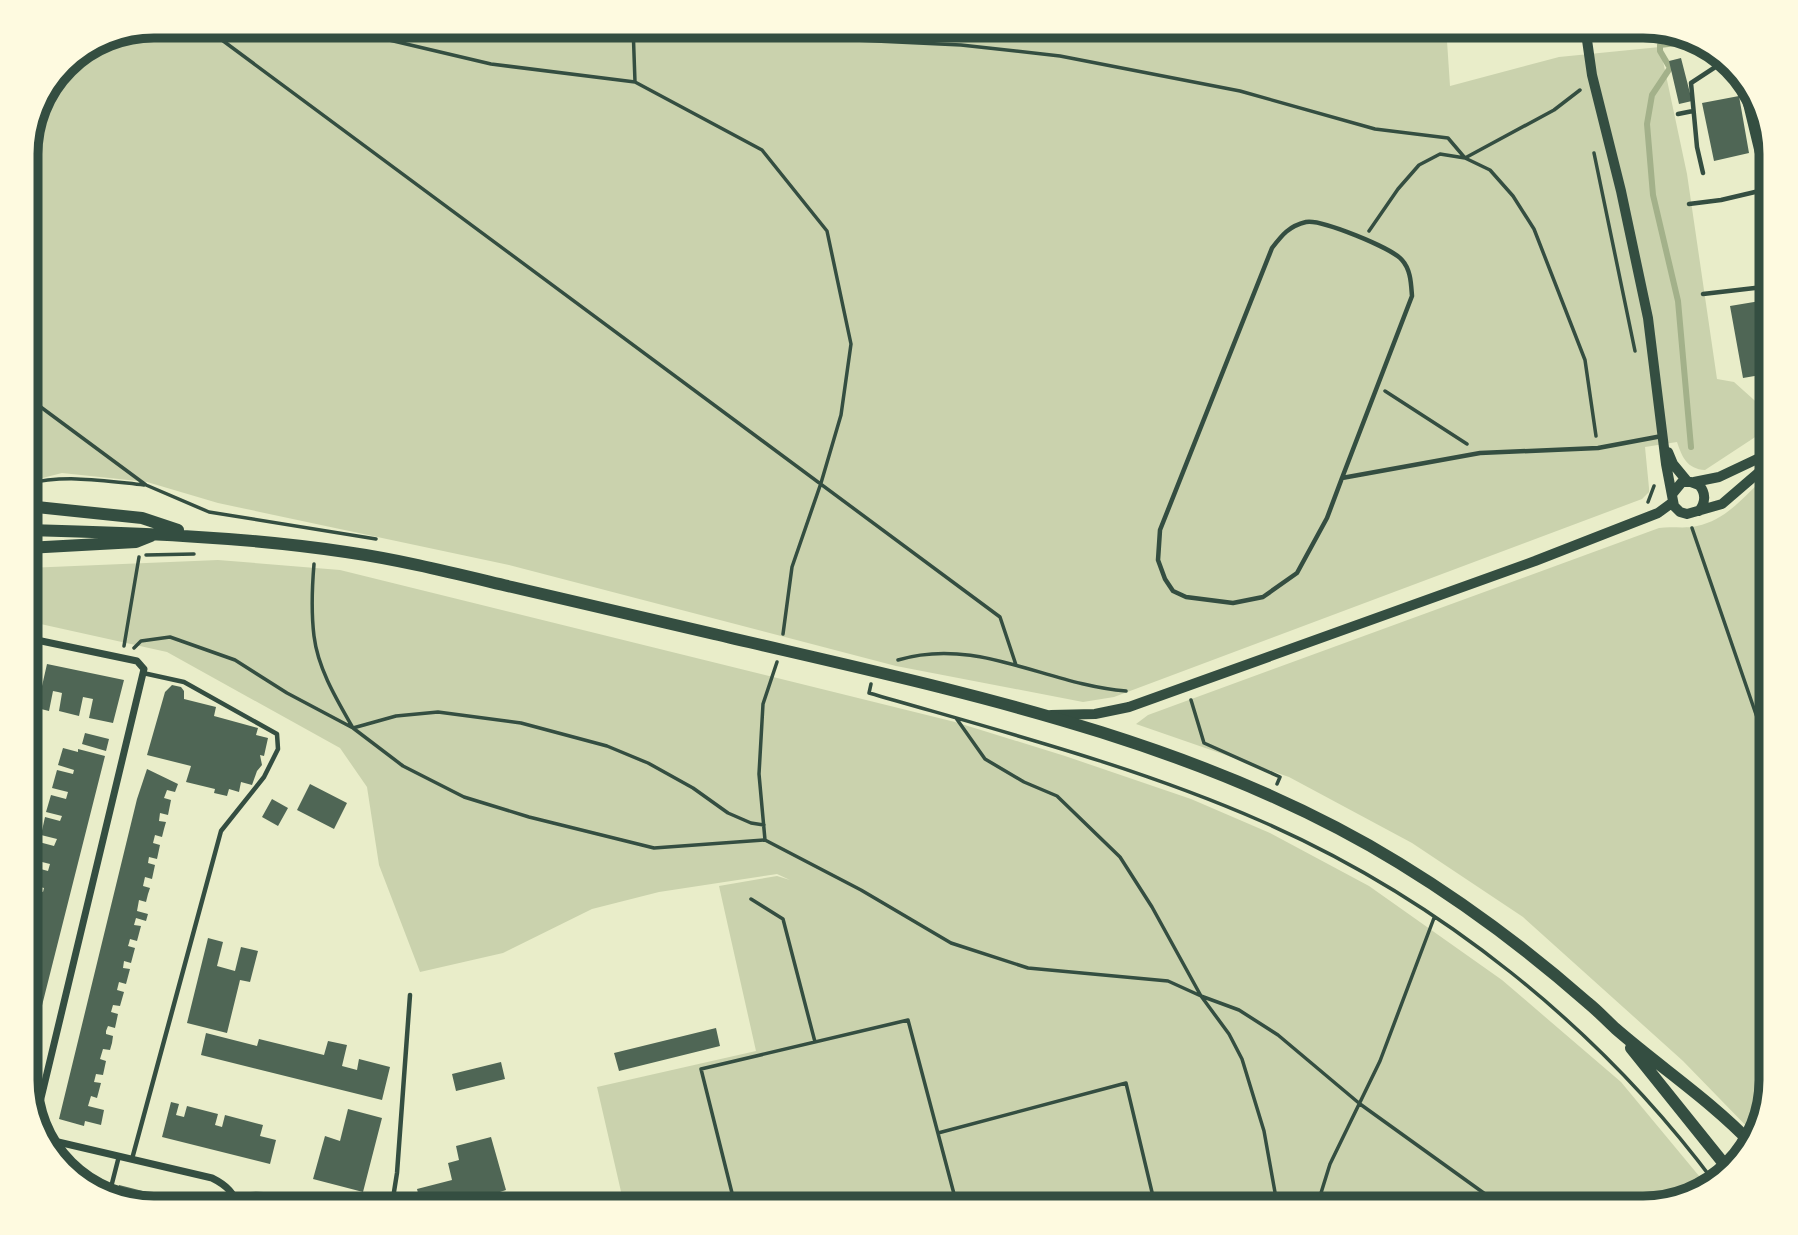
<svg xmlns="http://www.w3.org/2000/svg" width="1798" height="1235" font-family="'Open Sans',sans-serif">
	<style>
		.green { fill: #cad2ad }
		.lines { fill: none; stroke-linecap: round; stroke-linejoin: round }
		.stream { stroke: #a3b18a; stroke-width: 6 }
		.building { fill: #4f6655 }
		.path { stroke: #344e41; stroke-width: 3.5 }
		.service { stroke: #344e41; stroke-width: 4.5 }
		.minor { stroke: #344e41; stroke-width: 7 }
		.tertiary { stroke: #344e41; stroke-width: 10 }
		.secondary { stroke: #344e41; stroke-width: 12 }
		.rim { fill: none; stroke: #344e41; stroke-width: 9 }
	</style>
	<rect width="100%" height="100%" fill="#e9edc9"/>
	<path class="green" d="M154 26H1446L1450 86 1559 57 1660 47 1687 174 1717 379 1734 382 1772 416V426L1705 470C1687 469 1682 457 1677 442L1645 447 1649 488V492L1642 499 1114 697 1083 702 896 666 509 565 218 503 147 482 62 473 27 482V146L64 63 106 36Z
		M1772 472V1081L1755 1135 1683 1061 1523 917 1412 843 1289 777 1136 724 1148 715 1659 528C1671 526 1685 529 1697 526 1730 519 1746 492 1772 472Z
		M218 560 340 570 955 722 1065 756 1191 799 1270 833 1369 886 1502 980 1621 1082 1709 1188 1701 1195 1644 1209H625L597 1087 756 1051 719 886 777 876 790 880 777 874 659 892 592 909 503 953 420 972 379 865 367 787 340 748 167 652 27 621V568Z"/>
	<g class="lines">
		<path class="stream" d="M1691 447 1678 301 1653 195 1647 124 1652 95 1670 68 1660 51V45L1693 41"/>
	</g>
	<path class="building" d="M1681 58 1692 101 1679 104 1669 61Z
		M1739 96 1749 153 1714 161 1702 103Z
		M1772 299V373L1743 378 1730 306Z
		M27 663 36 665 31 700H27Z
		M47 664 124 680 113 723 89 718 93 699 83 697 79 716 59 711 62 693 58 692 53 691 49 711 37 708Z
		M172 685 181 687 184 691V699L216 707 214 716 258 728 256 735 268 738 264 756 260 755 262 765 257 771 252 785 241 782 239 792 229 789 227 796 214 793 215 789 186 782 191 766 147 755 165 692Z
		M85 733 109 739 106 751 82 744Z
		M63 748 78 752V749L105 756 27 1065V959L29 952 27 951V933L32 934 35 926 27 924V906L38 909 41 900 27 896V892L28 887 43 892 44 888 29 884 33 867 48 871 50 864 34 860 39 842 54 846 57 839 41 835 45 817 60 821 62 816 46 812 51 795 66 799 68 792 52 788 57 770 73 774 74 770 58 765Z
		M147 769 178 784 175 792 167 790 164 798 171 800 168 815 160 813 159 821 166 822 164 829 162 837 155 835 153 843 160 845 157 859 149 857 148 863 155 865 152 879 145 877 143 886 150 888 148 894 146 902 139 900 137 911 148 914 146 921 136 918 134 925 141 926 137 941 130 939 129 943 128 946 135 948 131 963 124 961 123 968 130 969 126 984 119 982 117 990 124 992 120 1006 113 1005 111 1012 118 1014 115 1028 108 1026 106 1031V1034L113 1036 112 1043 110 1050 103 1049 100 1059 106 1061 103 1075 96 1074 94 1082 101 1083 97 1098 91 1096 88 1106 104 1110 101 1125 85 1121 84 1126 59 1119 137 799Z
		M310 784 347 803 334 829 297 810Z
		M272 799 288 808 278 826 262 817Z
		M208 938 223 942 217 966 235 971 241 947 258 951 250 982 240 980 227 1033 187 1023Z
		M716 1028 720 1046 619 1071 614 1053Z
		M206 1033 257 1046 259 1039 324 1055 328 1041 347 1045 342 1066 357 1070 359 1059 390 1067 382 1100 201 1055Z
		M501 1062 505 1079 456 1091 452 1074Z
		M171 1102 179 1104 176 1115 184 1117 187 1106 218 1114 215 1125 222 1127 225 1115 263 1125 260 1136 276 1140 270 1164 162 1137Z
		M348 1109 382 1118 363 1192 313 1179 325 1136 340 1141Z
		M491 1137 506 1190 497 1193 502 1209H422L417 1189 452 1180 448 1163 459 1160 456 1146Z
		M119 1185 194 1204 207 1209H154L116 1197Z"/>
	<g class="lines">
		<path class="path" d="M203 26 1000 617 1016 665
			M340 26 351 31 491 64 635 82 762 150 827 231 851 344 841 415 821 483 792 567 783 634
			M633 26 635 82
			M682 26 833 39 961 45 1060 56 1240 91 1375 129 1448 138 1465 158 1554 110 1580 90
			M1594 153 1635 351
			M1369 231 1398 189 1419 165 1440 154 1465 158 1490 170 1513 196 1534 229 1585 360 1596 436
			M1385 391 1467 444
			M27 392 38 405 146 485 209 512 376 539
			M27 484C65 474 105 481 144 485
			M1648 502 1654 486
			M1692 528 1772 761
			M146 555 194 554
			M314 564C312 588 311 612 314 636 318 669 337 700 353 728L396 716 438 712 521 723 607 746 648 763 693 788 728 813 751 823 764 825
			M124 646 139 557
			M134 648 141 641 170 637 235 660 287 693 353 728 403 766 464 797 529 817 654 848 765 840 861 890 951 943 1028 968 1168 981 1201 996 1229 1034 1242 1059 1264 1131 1278 1209
			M898 660C978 636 1047 685 1126 691
			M871 684 869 693C1000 731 1136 766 1261 821 1439 899 1599 1027 1715 1183
			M1191 700 1204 743 1280 777 1277 784
			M956 718 985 759 1024 782 1057 796 1120 857 1152 907 1201 996 1239 1010 1278 1035 1360 1104 1506 1209
			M765 840 759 774 763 704 777 662
			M751 899 783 919 815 1042
			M938 1133 1126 1083 1156 1209
			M736 1209 701 1069 908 1020 958 1209
			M1316 1209 1330 1164 1380 1061 1434 918"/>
		<path class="service" d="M1738 74 1766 190
			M1678 114 1693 111
			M1703 173 1697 147 1691 83 1726 60
			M1689 204 1721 200 1772 188
			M1703 294 1772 286
			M1342 478 1412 296C1411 284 1411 270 1402 260 1392 248 1321 219 1306 222 1289 226 1282 235 1272 248L1160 530 1158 560 1165 579 1173 591 1186 597 1233 603 1263 597 1297 573 1327 518 1342 478 1480 453 1598 448 1662 436
			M132 1159 221 831 264 777 278 749 277 734 184 682 143 673
			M109 1195 119 1156
			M236 1197C264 1188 292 1201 319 1209
			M389 1209 393 1198 397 1173 410 995"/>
		<path class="minor" d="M27 638 137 661 144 669 36 1119
			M41 1138 212 1178C226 1185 235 1193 239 1209"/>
		<path class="tertiary" d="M1585 26 1592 75 1621 191 1648 318 1666 464 1674 506 1680 512 1687 514 1722 504 1772 461
			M1668 452 1673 464 1687 481
			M1694 482 1719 477 1772 452
			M1673 493 1682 482H1691L1699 485C1706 493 1706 502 1699 511
			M1051 715 1095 714 1129 707 1535 561 1658 513 1673 502"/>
		<path class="secondary" d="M27 506 142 518 178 530
			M27 530C133 533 240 536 346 552 402 560 457 574 512 587 579 602 646 618 714 634 944 688 1195 737 1399 863 1466 904 1529 951 1588 1003 1598 1011 1606 1020 1616 1029 1661 1068 1711 1101 1752 1144
			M27 548 136 542 151 536
			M1631 1048 1729 1170"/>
	</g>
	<path d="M0 0H1798V1235H0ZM154 38H1643A116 116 0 0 1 1759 154V1080A116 116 0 0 1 1643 1196H154A116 116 0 0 1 38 1080V154A116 116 0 0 1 154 38Z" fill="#fefae0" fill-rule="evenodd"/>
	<path class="rim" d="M154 38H1643A116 116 0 0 1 1759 154V1080A116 116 0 0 1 1643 1196H154A116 116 0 0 1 38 1080V154A116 116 0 0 1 154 38Z"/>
</svg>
